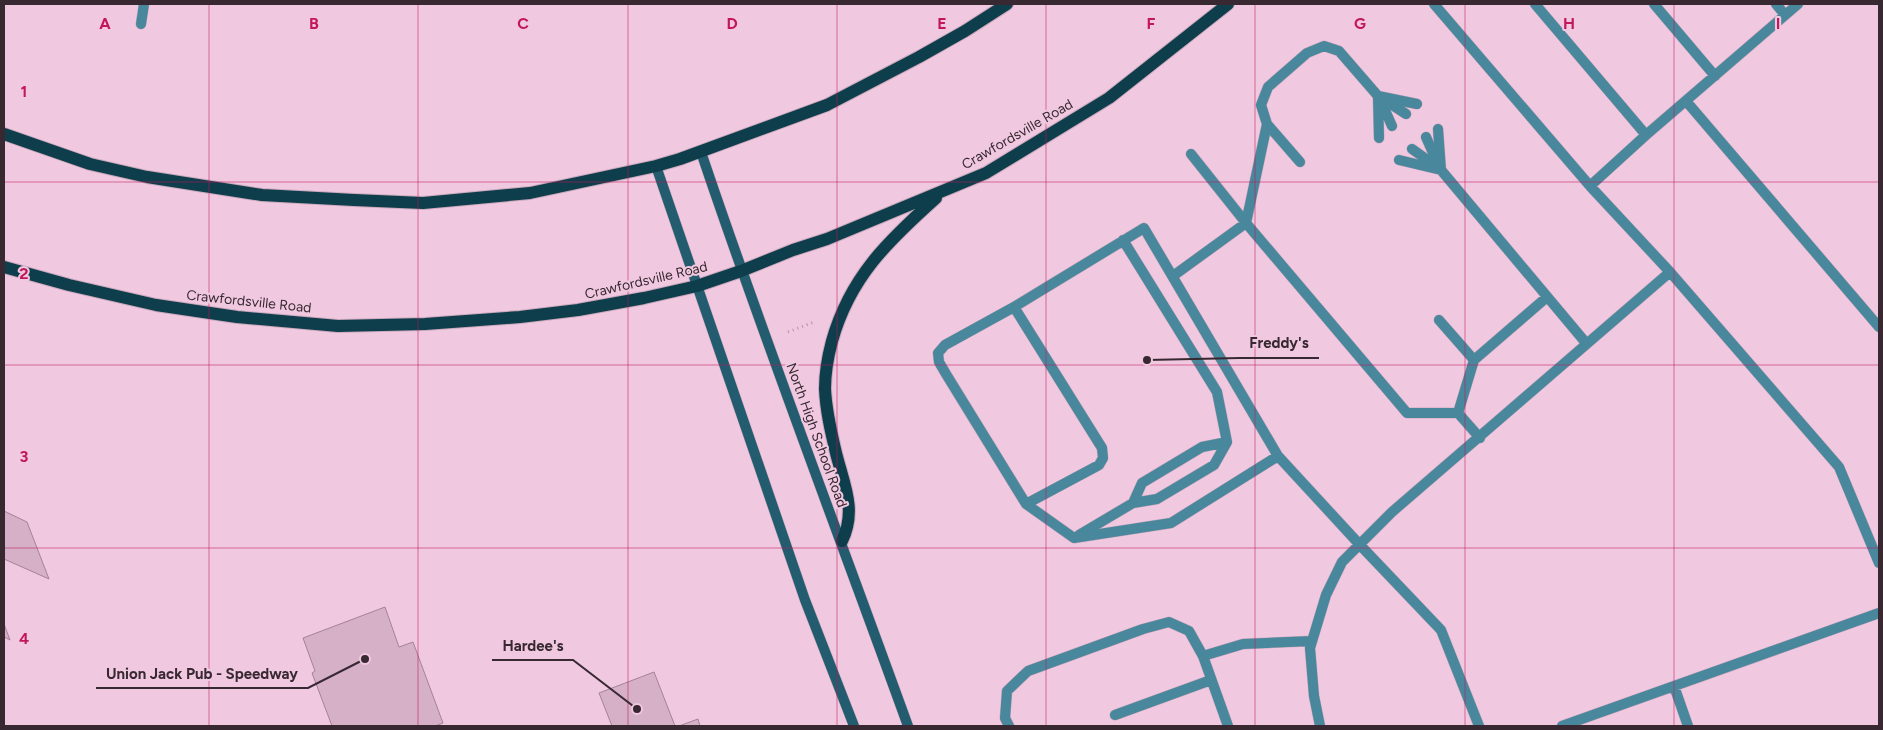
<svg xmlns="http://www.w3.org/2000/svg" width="1883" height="730" font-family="Figtree,sans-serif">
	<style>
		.building { fill: #d5b0c6; stroke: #a68298 }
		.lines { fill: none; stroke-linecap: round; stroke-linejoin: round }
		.lane-casing { stroke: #cba9bd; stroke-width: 11 }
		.secondary-casing { stroke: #cba9bd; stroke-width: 11 }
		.primary-casing { stroke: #cba9bd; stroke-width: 14 }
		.path { stroke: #b495a7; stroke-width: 3; stroke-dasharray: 1 4; stroke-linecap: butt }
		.lane { stroke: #48879c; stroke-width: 10 }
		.secondary { stroke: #235c6e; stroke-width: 10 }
		.primary { stroke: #0e3d4b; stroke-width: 12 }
		.grid { fill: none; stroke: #c2185b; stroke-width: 1; stroke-opacity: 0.55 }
		.labels { text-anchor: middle; stroke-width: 4; stroke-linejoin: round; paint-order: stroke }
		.street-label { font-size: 14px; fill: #372831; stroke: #f0c9e0 }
		.grid-label { font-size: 16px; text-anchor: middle; font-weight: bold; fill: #c2185b; stroke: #f0c9e0; stroke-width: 4; stroke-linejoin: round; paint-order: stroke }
		.leader { fill: none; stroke: #372831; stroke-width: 2 }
		.callout-dot { fill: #372831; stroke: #f0c9e0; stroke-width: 2 }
		.callout-label { font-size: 15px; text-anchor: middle; font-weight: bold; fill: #372831; stroke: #f0c9e0; stroke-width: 4; stroke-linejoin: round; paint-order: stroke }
	</style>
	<rect width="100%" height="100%" fill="#f0c9e0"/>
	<path class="building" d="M4 511 27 522 49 579 4 559Z
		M385 607 399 647 413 642 443 723 435 726H332L312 673 315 671 303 638Z
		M4 624 10 640 4 637Z
		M654 672 675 726H612L599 693Z
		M698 719 700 726H679Z"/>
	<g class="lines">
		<defs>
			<path id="lane" d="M1535 4 1646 135
				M1654 4 1715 76
				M1776 4 1785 15
				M141 24 144 4
				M1378 96 1379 138
				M1380 99 1392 126
				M1383 99 1406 114
				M1686 101 1879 327
				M1438 129 1441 170 1586 343
				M1426 137 1437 162
				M1412 149 1436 166
				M1191 154 1246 223 1407 413H1458L1480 438
				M1399 160 1441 170
				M1300 162 1267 124 1261 105 1268 87 1307 53 1324 46 1339 51 1378 96 1417 104
				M1590 186 1646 135 1798 4
				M1670 272 1839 467 1879 563
				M1173 276 1246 223 1267 124
				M1014 307 1102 448 1103 458 1099 465 1026 504
				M1439 320 1474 360
				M1458 413 1474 360 1547 297
				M1278 456 1171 523 1074 538 1026 504 946 374 939 362 938 353 945 345 1014 307 1144 228 1278 456 1360 545 1441 630 1479 726
				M1133 503 1142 483 1202 447 1227 442
				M1079 535 1133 503 1157 499 1214 465 1227 442 1217 392 1123 240
				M1203 656 1243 644 1312 641
				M1674 686 1688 726
				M1115 715 1211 680
				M1009 726 1005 718 1007 691 1028 671 1143 629 1169 622 1189 631 1203 656 1228 726
				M1320 726 1314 696 1310 648 1326 595 1342 562 1392 512 1670 272 1590 186 1434 4
				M1562 726 1879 613"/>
			<path id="secondary" d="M701 152C766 345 839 535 908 726
				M656 166 805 600 854 726"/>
			<path id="primary" d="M4 134 90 164 147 177 262 195 354 200 423 203 530 193 656 166 680 159 827 105 919 57 965 31 1007 4
				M4 267 69 285 156 305 237 317 338 326 425 324 520 317 578 310 644 298 697 286 741 271 793 250 827 239 986 173 1109 98 1228 4
				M842 541C857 510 844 485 836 453 831 432 826 411 825 389 825 373 828 356 832 341 850 277 888 241 936 198"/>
		</defs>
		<use href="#lane" class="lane-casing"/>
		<use href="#secondary" class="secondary-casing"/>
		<use href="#primary" class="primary-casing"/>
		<path class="path" d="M788 332 814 322"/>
		<use href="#lane" class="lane"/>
		<use href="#secondary" class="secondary"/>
		<use href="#primary" class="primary"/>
	</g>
	<path class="grid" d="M209 4V726M418 4V726M628 4V726M837 4V726M1046 4V726M1255 4V726M1465 4V726M1674 4V726M4 182H1879M4 365H1879M4 548H1879"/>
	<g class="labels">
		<g class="street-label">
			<text transform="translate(1017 134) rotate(-30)" y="5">Crawfordsville Road</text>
			<text transform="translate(646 280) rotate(-13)" y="5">Crawfordsville Road</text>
			<text transform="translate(249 301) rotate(6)" y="5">Crawfordsville Road</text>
			<text transform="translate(817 435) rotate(70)" y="5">North High School Road</text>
		</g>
	</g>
	<g class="grid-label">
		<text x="105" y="29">A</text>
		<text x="314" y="29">B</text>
		<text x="523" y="29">C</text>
		<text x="732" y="29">D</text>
		<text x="942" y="29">E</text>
		<text x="1151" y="29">F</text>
		<text x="1360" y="29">G</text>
		<text x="1569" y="29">H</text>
		<text x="1778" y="29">I</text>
		<text x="24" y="97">1</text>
		<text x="24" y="279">2</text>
		<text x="24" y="462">3</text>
		<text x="24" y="644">4</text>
	</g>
	<path class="leader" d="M1147 360L1240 358H1319M637 709L573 660H492M365 659L308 688H96"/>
	<g class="callout-dot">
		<circle cx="1147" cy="360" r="5"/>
		<circle cx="637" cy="709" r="5"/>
		<circle cx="365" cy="659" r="5"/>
	</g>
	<g class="callout-label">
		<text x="1279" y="348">Freddy's</text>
		<text x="533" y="651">Hardee's</text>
		<text x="202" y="679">Union Jack Pub - Speedway</text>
	</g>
	<rect width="1883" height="730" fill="none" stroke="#372831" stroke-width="10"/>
</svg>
